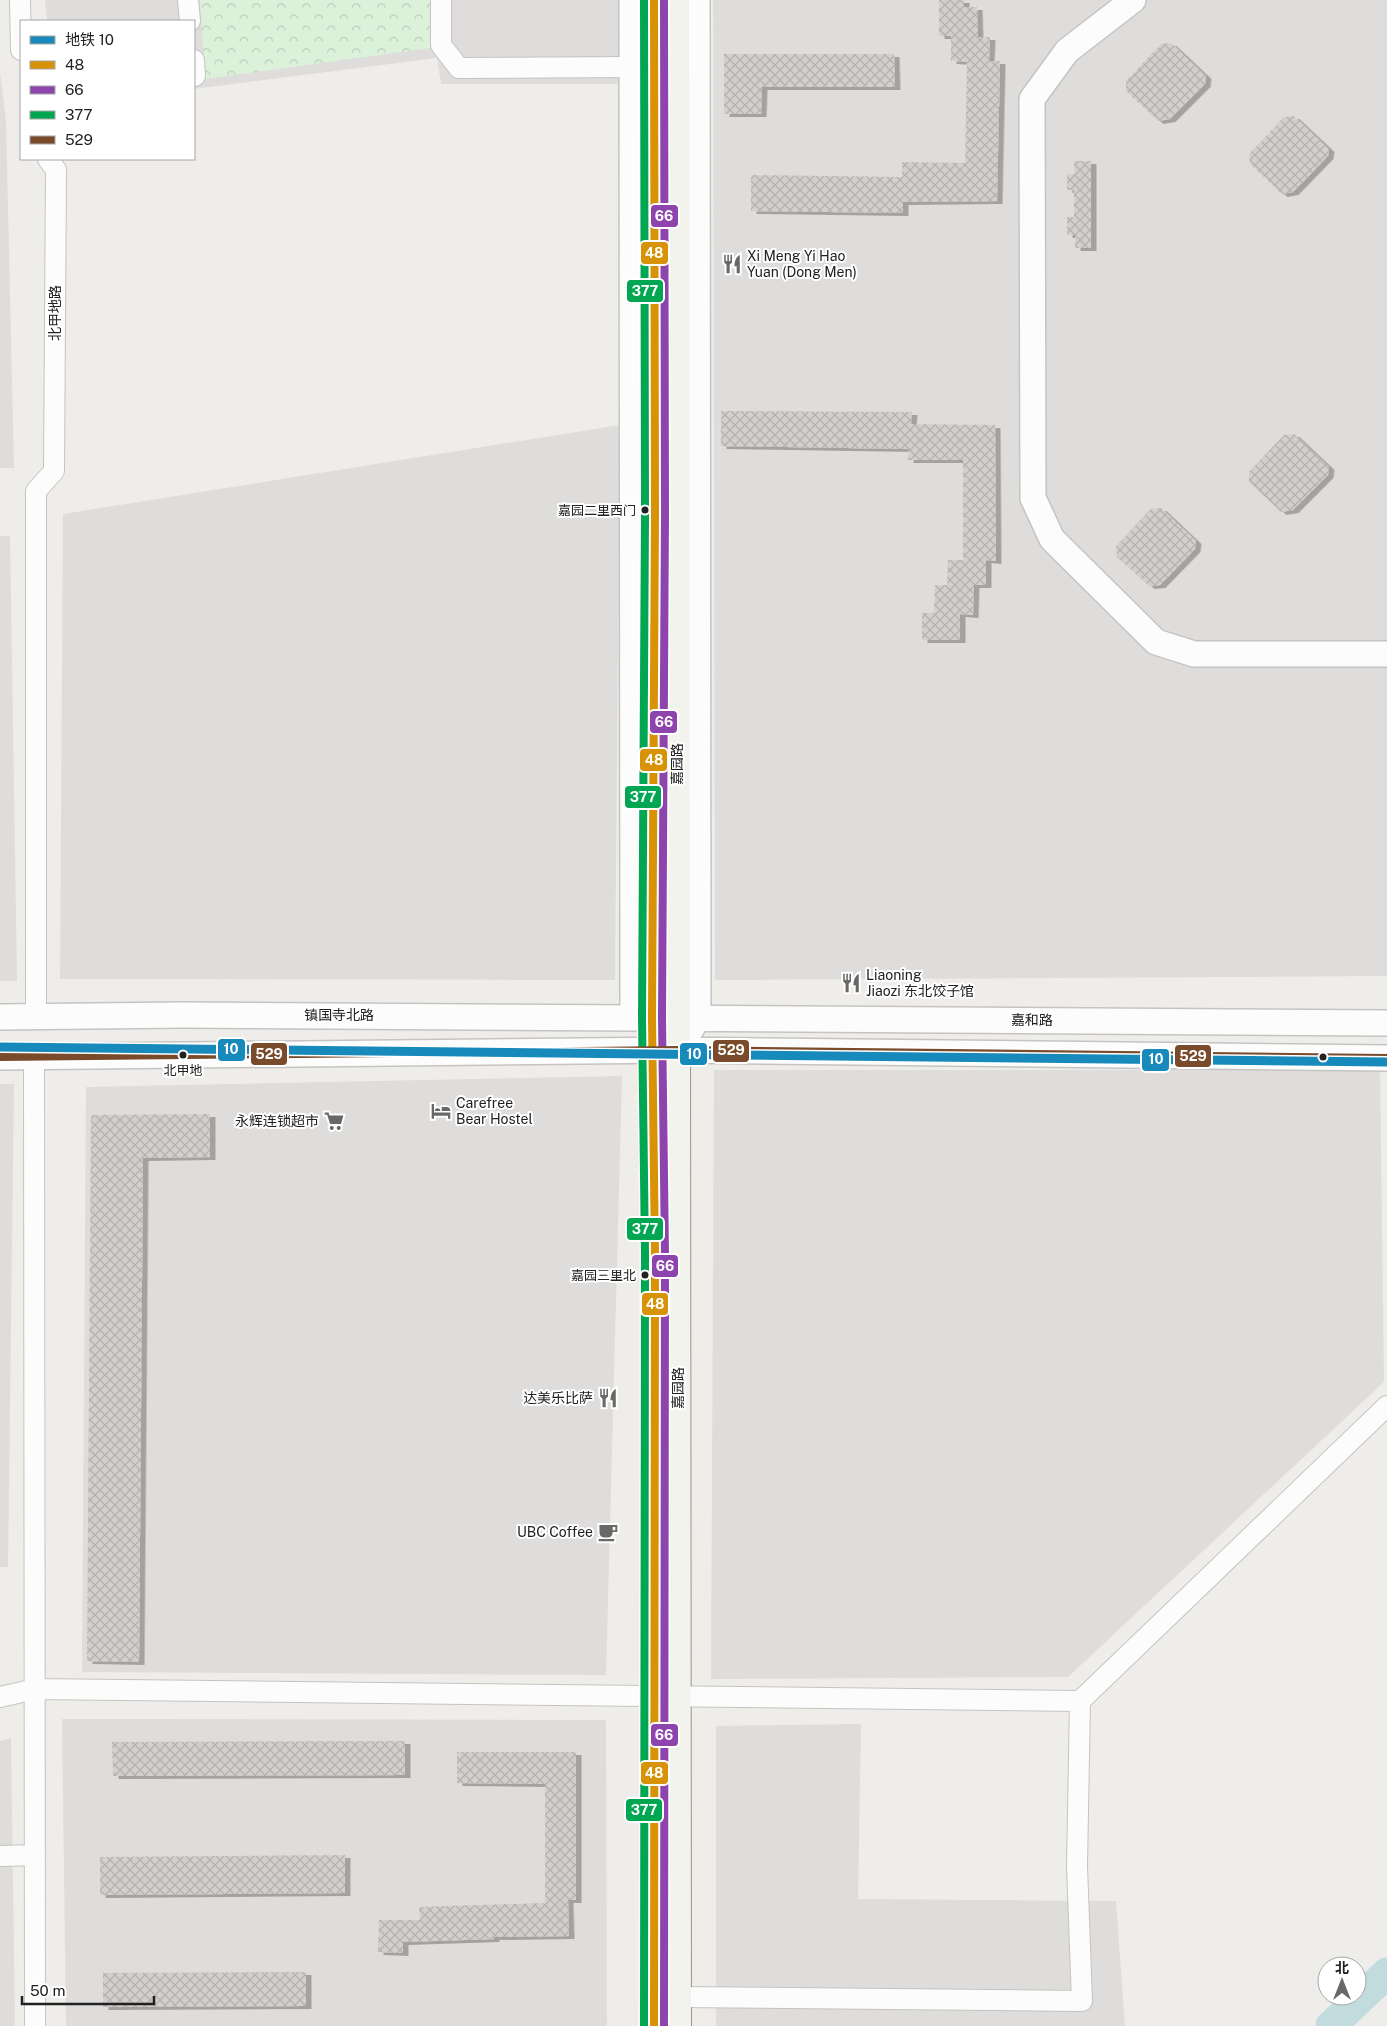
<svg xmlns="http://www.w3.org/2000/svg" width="1387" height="2026" font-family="'Public Sans','Noto Sans SC',sans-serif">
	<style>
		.residential { fill: #dedddb }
		.park { fill: url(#park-crowns) }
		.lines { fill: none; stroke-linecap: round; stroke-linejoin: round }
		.river { stroke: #c2dbde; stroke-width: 31 }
		.building { fill: url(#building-cross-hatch); filter: url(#shadow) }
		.minor-casing { stroke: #c5c4c2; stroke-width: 22 }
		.tertiary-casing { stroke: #c5c4c2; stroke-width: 28 }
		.secondary-casing { stroke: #989784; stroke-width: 30 }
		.minor { stroke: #fdfcfc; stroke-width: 20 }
		.tertiary { stroke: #fdfcfc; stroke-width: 25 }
		.secondary { stroke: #f3f3ed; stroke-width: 28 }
		.bus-1-casing { stroke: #fff; stroke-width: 11 }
		.bus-2-casing { stroke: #fff; stroke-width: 11 }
		.bus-3-casing { stroke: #fff; stroke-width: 11 }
		.bus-4-casing { stroke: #fff; stroke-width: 11 }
		.bus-1 { stroke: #d79205; stroke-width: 8 }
		.bus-2 { stroke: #8e44ad; stroke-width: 8 }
		.bus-3 { stroke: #00a651; stroke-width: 8 }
		.bus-4 { stroke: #7a4b2a; stroke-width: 8 }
		.metro-1-casing { stroke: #fff; stroke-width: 12 }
		.metro-1 { stroke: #178abb; stroke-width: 9 }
		.bus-dot { fill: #212121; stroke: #fff; stroke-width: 2 }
		.labels { text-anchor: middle; stroke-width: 4; stroke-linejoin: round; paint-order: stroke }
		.bus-label { font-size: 13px; fill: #212121; stroke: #fff; text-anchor: end }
		.poi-label { font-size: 14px; fill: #212121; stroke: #fff; text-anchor: start }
		.street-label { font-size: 14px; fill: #212121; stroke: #fff }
		.line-badge { stroke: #fff; stroke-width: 2 }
		.badge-label { font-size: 14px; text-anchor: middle; font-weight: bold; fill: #fff }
	</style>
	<defs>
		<pattern id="park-crowns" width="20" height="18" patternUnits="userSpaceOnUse" patternTransform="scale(1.25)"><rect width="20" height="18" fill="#dcf1da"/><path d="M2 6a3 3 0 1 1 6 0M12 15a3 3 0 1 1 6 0" fill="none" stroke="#bccebb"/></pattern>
		<pattern id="building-cross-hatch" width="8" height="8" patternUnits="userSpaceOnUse" patternTransform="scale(1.25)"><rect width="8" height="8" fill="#d2cfcd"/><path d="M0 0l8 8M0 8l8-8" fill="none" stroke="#b4b1b0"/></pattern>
		<filter id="shadow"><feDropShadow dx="5.5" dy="3" stdDeviation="0" flood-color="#0004"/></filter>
	</defs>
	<rect width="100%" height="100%" fill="#efedea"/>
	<path class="residential" d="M45 0H620V84H441L437 58 194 89V21H47Z
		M713 0H1387V976L715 980Z
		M0 72 6 121 14 468H0Z
		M620 425 615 980 60 979 63 514Z
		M0 536H10L17 981H0Z
		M714 1070H1380L1384 1382 1068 1677 711 1679Z
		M622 1076 606 1675 82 1672 86 1087Z
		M0 1084H14L8 1567H0Z
		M62 1719 606 1720 607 2026H66Z
		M861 1724 858 1899 1116 1901 1125 2026H716V1726Z
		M11 1738 15 2026H0V1741Z"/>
	<path class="park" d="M200 0H430V48L205 79Z"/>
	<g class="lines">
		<path class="river" d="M1331 2026 1387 1973"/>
	</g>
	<path class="building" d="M939 0H964V7H977L978 37H990L989 61H1000L997 201 903 202V213L751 211V175L902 177V162L965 163 967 62 951 61V36H939Z
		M1171 43 1206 76 1205 84 1170 119 1158 121 1126 91V81L1161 44Z
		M724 54H894L895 87H762L761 114H724Z
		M1294 116 1329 149 1328 156 1293 192 1282 194 1250 164 1249 154 1284 117Z
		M1074 161H1091V248H1075V235H1067V217H1074V190H1067V174H1075Z
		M721 411 912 412 911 424 995 425 996 561 986 560V585H974L973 615 960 614V640H922V613H934L935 585H947L948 560H963V460H908L909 449 721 446Z
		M1294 434 1329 467 1328 475 1293 510 1281 512 1249 482V472L1284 435Z
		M1161 508 1196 541 1195 549 1160 585 1149 586 1117 557 1116 546 1151 509Z
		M210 1114V1157L143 1158 139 1662 87 1661 91 1115Z
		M405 1741V1775L113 1776 112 1742Z
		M457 1752H576V1900H568L569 1936 494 1937V1939L403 1942V1953L378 1952 379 1920H420L419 1907 545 1903V1784L457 1783Z
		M345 1855V1893L100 1895V1857Z
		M306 1972V2006L103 2007V1973Z"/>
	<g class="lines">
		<defs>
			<path id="minor" d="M20 0 21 50
				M188 0 190 21
				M441 0V45L459 68 632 67
				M194 60 195 76
				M36 1017V491L54 471 56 170 48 159
				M34 1058 35 2026
				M0 1697 35 1689 1080 1701 1387 1406
				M0 1856 35 1855
				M677 1997 1082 2001 1077 1866 1080 1701"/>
			<path id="tertiary" d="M632 0 633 1017
				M1133 0 1067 51 1032 99 1033 498 1052 539 1156 642 1194 654H1387
				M0 1017 183 1015 1387 1023
				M690 1031 698 1018 697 0
				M0 1057 678 1050 1387 1058"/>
			<path id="secondary" d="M675 0 677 2026
				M654 2026 655 1255 652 1017 655 514 654 0"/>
		</defs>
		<use href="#minor" class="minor-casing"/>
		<use href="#tertiary" class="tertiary-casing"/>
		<use href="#secondary" class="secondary-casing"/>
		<use href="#minor" class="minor"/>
		<use href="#tertiary" class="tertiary"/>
		<use href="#secondary" class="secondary"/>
		<defs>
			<path id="bus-1" d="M654 0 655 514 652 1017 655 1255 654 2026"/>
			<path id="bus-2" d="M664 2026 665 1255 662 1017 665 514 664 0"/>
			<path id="bus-3" d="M644 2026 645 1255 642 1017 645 514 644 0"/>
			<path id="bus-4" d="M0 1057 678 1050 1387 1058"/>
		</defs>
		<use href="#bus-1" class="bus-1-casing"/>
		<use href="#bus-2" class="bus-2-casing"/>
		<use href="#bus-3" class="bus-3-casing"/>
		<use href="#bus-4" class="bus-4-casing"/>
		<use href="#bus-1" class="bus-1"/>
		<use href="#bus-2" class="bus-2"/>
		<use href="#bus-3" class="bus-3"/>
		<use href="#bus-4" class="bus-4"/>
		<defs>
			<path id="metro-1" d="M0 1047 1387 1062"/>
		</defs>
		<use href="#metro-1" class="metro-1-casing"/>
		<use href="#metro-1" class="metro-1"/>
	</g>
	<defs>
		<symbol id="restaurant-bare" viewBox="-9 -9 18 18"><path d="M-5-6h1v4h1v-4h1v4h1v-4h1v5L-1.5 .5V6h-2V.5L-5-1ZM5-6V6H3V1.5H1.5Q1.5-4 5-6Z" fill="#696867" stroke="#fff" stroke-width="2.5" paint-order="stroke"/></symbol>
		<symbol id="hotel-bare" viewBox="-9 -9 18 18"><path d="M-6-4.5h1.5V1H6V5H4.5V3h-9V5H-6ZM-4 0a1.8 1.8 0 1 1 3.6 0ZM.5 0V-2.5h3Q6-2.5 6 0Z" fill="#696867" stroke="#fff" stroke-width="2.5" paint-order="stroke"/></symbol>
		<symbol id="supermarket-bare" viewBox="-9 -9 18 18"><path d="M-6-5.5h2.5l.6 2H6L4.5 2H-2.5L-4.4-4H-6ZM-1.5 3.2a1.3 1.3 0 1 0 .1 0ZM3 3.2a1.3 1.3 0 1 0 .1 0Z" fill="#696867" stroke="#fff" stroke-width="2.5" paint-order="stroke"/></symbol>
		<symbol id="cafe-bare" viewBox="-9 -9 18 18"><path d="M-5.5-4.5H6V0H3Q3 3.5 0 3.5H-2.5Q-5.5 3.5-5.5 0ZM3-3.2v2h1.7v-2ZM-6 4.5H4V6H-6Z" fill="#696867" stroke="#fff" stroke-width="2.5" paint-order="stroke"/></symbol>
	</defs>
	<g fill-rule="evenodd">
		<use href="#restaurant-bare" x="718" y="250" width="28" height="28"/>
		<use href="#restaurant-bare" x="837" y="969" width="28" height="28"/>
		<use href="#hotel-bare" x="427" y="1097" width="28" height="28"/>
		<use href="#supermarket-bare" x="320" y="1107" width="28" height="28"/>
		<use href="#restaurant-bare" x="594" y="1384" width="28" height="28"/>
		<use href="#cafe-bare" x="594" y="1518" width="28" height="28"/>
	</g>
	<g class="bus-dot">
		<circle cx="645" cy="510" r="4.5"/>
		<circle cx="183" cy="1055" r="4.5"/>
		<circle cx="1323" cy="1057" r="4.5"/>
		<circle cx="645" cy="1275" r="4.5"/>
	</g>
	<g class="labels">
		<g class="bus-label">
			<text x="636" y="515">嘉园二里西门</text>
			<text x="183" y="1075" text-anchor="middle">北甲地</text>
			<text x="636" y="1280">嘉园三里北</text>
		</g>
		<g class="poi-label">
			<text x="747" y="261">Xi Meng Yi Hao<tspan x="747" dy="16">Yuan (Dong Men)</tspan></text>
			<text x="866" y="980">Liaoning<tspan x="866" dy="16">Jiaozi 东北饺子馆</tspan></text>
			<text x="456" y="1108">Carefree<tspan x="456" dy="16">Bear Hostel</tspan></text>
			<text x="319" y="1126" text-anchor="end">永辉连锁超市</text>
			<text x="593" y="1403" text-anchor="end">达美乐比萨</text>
			<text x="593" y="1537" text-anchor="end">UBC Coffee</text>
		</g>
		<g class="street-label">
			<text transform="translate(55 313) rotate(-90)" y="5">北甲地路</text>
			<text transform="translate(677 764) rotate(-90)" y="5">嘉园路</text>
			<text x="339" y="1020">镇国寺北路</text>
			<text x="1032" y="1025">嘉和路</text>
			<text transform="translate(678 1388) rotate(-90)" y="5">嘉园路</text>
		</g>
	</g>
	<g class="line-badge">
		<rect x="650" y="204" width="29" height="24" rx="5" fill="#8e44ad"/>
		<rect x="640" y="241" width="29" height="24" rx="5" fill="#d79205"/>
		<rect x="626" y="279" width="38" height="24" rx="5" fill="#00a651"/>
		<rect x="649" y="710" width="29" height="24" rx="5" fill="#8e44ad"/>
		<rect x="639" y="748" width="29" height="24" rx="5" fill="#d79205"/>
		<rect x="624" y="785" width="38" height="24" rx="5" fill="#00a651"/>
		<rect x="217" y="1038" width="29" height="24" rx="5" fill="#178abb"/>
		<rect x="712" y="1039" width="38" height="24" rx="5" fill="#7a4b2a"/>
		<rect x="250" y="1042" width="38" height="24" rx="5" fill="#7a4b2a"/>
		<rect x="679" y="1042" width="29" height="24" rx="5" fill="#178abb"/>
		<rect x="1174" y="1044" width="38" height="24" rx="5" fill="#7a4b2a"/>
		<rect x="1141" y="1048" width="29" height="24" rx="5" fill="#178abb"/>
		<rect x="626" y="1217" width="38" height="24" rx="5" fill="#00a651"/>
		<rect x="651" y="1254" width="28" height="24" rx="5" fill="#8e44ad"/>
		<rect x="641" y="1292" width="28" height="24" rx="5" fill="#d79205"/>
		<rect x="650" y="1723" width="29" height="24" rx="5" fill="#8e44ad"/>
		<rect x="640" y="1761" width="29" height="24" rx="5" fill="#d79205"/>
		<rect x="625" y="1798" width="38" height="24" rx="5" fill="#00a651"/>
	</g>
	<g class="badge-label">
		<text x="664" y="221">66</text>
		<text x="654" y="258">48</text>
		<text x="645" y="296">377</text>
		<text x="664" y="727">66</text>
		<text x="654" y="765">48</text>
		<text x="643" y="802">377</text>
		<text x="231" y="1054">10</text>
		<text x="731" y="1055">529</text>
		<text x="269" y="1059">529</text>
		<text x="694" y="1059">10</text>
		<text x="1193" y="1061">529</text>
		<text x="1156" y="1064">10</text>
		<text x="645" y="1234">377</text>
		<text x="665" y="1271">66</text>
		<text x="655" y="1309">48</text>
		<text x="664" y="1740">66</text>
		<text x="654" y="1778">48</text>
		<text x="644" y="1815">377</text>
	</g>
	<rect x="20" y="20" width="175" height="140" fill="#ffffff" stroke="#a6a6a6"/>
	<rect x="30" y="36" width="25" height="8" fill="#178abb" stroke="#a6a6a6"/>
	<text x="65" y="45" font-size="15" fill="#212121">地铁 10</text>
	<rect x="30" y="61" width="25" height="8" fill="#d79205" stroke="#a6a6a6"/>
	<text x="65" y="70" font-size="15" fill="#212121">48</text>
	<rect x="30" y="86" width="25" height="8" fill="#8e44ad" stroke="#a6a6a6"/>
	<text x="65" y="95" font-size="15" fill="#212121">66</text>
	<rect x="30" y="111" width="25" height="8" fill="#00a651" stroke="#a6a6a6"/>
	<text x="65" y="120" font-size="15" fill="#212121">377</text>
	<rect x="30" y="136" width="25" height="8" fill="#7a4b2a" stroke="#a6a6a6"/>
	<text x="65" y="145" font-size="15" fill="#212121">529</text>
	<g transform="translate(1342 1981)"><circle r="24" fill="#ffffff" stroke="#a6a6a6"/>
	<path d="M0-4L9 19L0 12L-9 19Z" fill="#696867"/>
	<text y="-8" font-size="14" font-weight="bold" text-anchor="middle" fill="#212121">北</text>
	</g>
	<path d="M22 1996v8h132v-8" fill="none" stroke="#212121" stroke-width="2.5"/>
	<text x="30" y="1996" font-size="15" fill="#212121" stroke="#ffffff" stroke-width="4" paint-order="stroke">50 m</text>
</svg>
